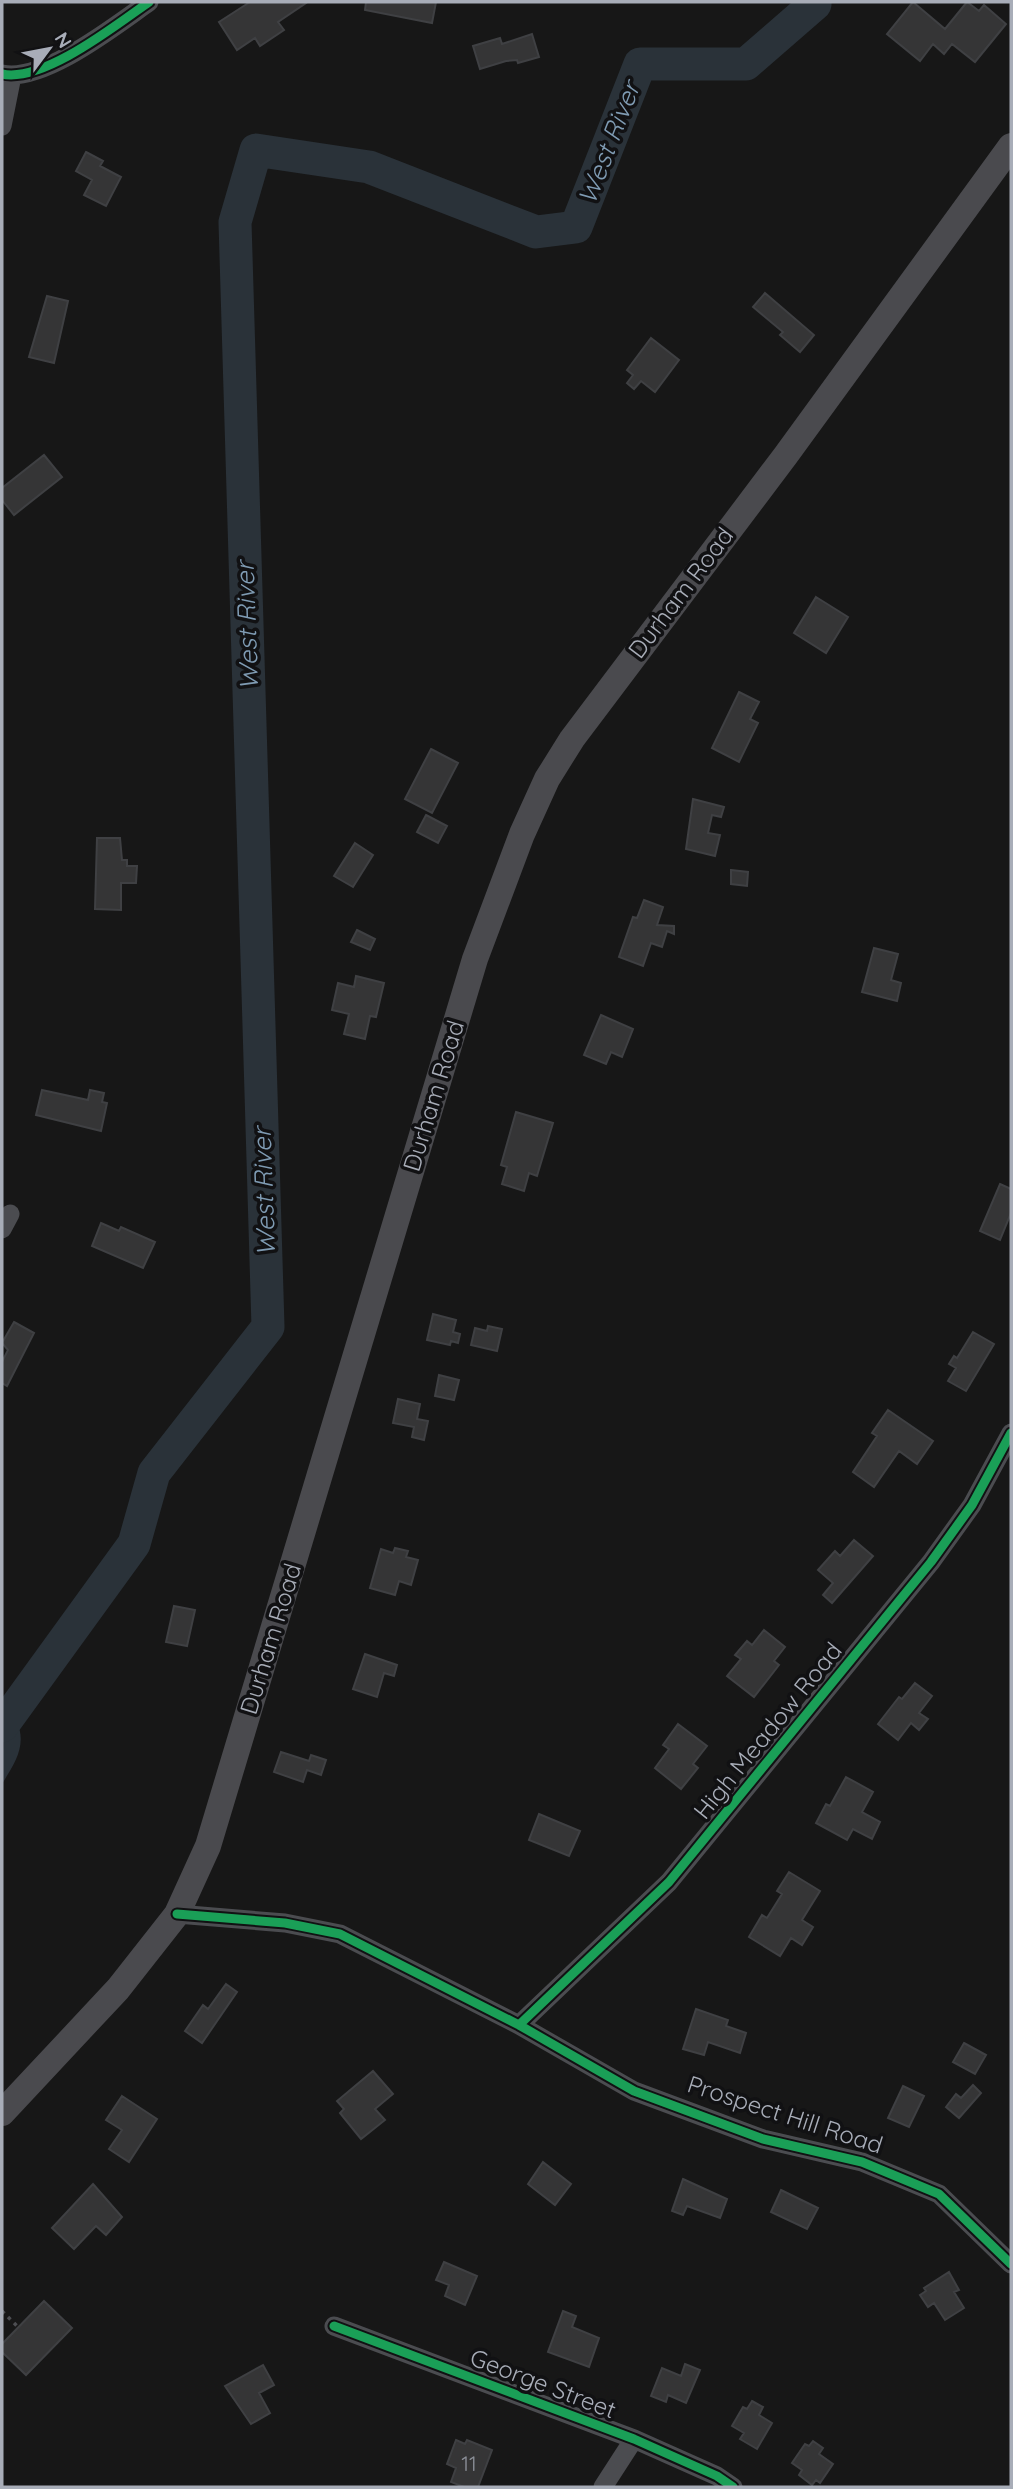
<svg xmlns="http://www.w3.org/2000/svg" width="1013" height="2489" font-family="Quicksand,sans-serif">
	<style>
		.water { fill: #2a3239 }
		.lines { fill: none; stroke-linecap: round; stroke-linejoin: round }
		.river { stroke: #2a3239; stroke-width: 33 }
		.building { fill: #353536; stroke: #3f4043; stroke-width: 2 }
		.path { stroke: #4d4e52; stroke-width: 3.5; stroke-dasharray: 3.5 5; stroke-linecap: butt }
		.street { stroke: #4b4c50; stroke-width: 19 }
		.secondary { stroke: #4a4a4e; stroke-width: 26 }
		.cycleway-casing { stroke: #111113; stroke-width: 13 }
		.cycleway { stroke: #1a9f57; stroke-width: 9 }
		.labels { text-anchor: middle; stroke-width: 7; stroke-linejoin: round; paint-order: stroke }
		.number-label { font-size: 21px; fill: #8b8f98 }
		.street-label { font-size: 24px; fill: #a8adb8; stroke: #111113 }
		.water-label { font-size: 26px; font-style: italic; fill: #7f9bb3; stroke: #111113 }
	</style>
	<rect width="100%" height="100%" fill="#171717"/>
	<path class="water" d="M4 1716 16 1720C28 1744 15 1763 2 1784Z"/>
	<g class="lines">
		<path class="river" d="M2 1726 134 1544 154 1473 268 1327 235 222 256 150 369 167 536 232 576 227 640 64H746L815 4 814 2"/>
	</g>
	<path class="building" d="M250 2H305L306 3 278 22 284 30 260 46 255 38 237 50 219 22Z
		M366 2H436L432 23 365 10Z
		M913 2 945 29 967 2 979 11 984 5 1006 24 975 62 952 44 944 54 933 44 920 61 887 34Z
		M532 34 539 57 518 63 517 60 506 61 480 69 473 46 500 38 502 44Z
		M86 152 103 161 100 166 121 177 106 206 84 195 92 180 76 171Z
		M765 293 814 335 800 352 780 335 783 332 753 307Z
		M47 296 68 301 54 363 29 357Z
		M651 338 679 360 655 392 641 381 634 389 627 383 633 375 627 370Z
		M44 455 62 477 14 515 2 500V488Z
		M816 597 848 617 826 653 794 633Z
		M739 692 759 702 750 719 758 723 739 762 712 748Z
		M431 749 458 763 432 813 405 799Z
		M693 799 724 807 721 817 712 815 708 833 720 835 715 856 686 849Z
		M426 815 447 826 438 843 417 832Z
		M97 838H120L122 860H127V866H137L136 883H121V910L95 909Z
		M355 843 373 855 353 887 334 876Z
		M731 870 748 872 747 886 731 884Z
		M644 900 663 907 657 925 674 926V934L667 931 662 947 651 943 643 966 619 957 633 917 637 918Z
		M357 930 375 939 370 950 351 942Z
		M874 948 898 954 891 980 901 983 897 1001 862 992Z
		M356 976 384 983 376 1017 370 1016 365 1039 344 1034 349 1014 332 1010 338 983 354 987Z
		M601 1015 633 1029 622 1057 611 1052 606 1064 584 1055Z
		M42 1090 88 1100 90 1090 104 1093 102 1102 107 1103 101 1131 36 1115Z
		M516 1112 553 1123 537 1176 529 1173 524 1191 502 1184 507 1167 501 1165Z
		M1000 1184 1011 1189V1213L1000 1240 980 1231Z
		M101 1223 119 1231 121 1227 155 1242 143 1268 92 1246Z
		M433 1314 456 1320 453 1332 460 1334 458 1343 451 1341 450 1345 427 1340Z
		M14 1322 34 1333 7 1386 2 1383V1362L8 1350 2 1343Z
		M488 1326 502 1329 497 1351 471 1345 475 1328 487 1331Z
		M973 1332 994 1344 966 1391 948 1381 956 1368 949 1364 954 1356 957 1358Z
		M439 1375 459 1380 454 1400 435 1396Z
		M398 1399 420 1404 417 1419 428 1421 424 1440 412 1437 414 1427 393 1423Z
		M888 1410 933 1441 917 1464 899 1451 874 1487 853 1472 877 1436 872 1433Z
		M854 1540 873 1556 832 1603 823 1595 833 1583 818 1570 835 1551 840 1556Z
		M395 1548 408 1551 406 1557 418 1560 411 1585 399 1581 395 1595 370 1588 381 1549 393 1553Z
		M174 1606 195 1610 187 1646 166 1642Z
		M764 1630 785 1647 774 1661 779 1665 754 1697 727 1676 741 1659 735 1655 747 1641 752 1645Z
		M365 1654 397 1665 394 1676 384 1673 377 1697 353 1689Z
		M915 1683 932 1696 919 1713 928 1719 919 1730 911 1723 898 1740 878 1724 899 1697 902 1699Z
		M678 1724 707 1746 693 1764 698 1768 681 1789 655 1768 669 1749 663 1745Z
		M281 1752 309 1761 311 1755 326 1760 321 1775 307 1770 303 1782 274 1772Z
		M846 1777 873 1792 862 1812 880 1822 872 1839 853 1829 847 1840 816 1823 826 1804 830 1806Z
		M539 1814 580 1831 569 1856 529 1840Z
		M789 1872 820 1891 802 1920 813 1927 802 1945 791 1938 780 1956 749 1937 762 1915 767 1918 782 1894 777 1891Z
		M226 1984 237 1992 202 2043 185 2031 203 2005 208 2009Z
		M696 2009 728 2020 726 2026 746 2033 740 2053 708 2042 704 2055 683 2049Z
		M964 2043 986 2055 975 2074 953 2062Z
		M373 2071 393 2094 375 2109 385 2120 361 2139 340 2113 344 2109 337 2101Z
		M973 2085 981 2093 959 2118 946 2107 956 2094 961 2098Z
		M903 2086 924 2096 909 2127 888 2118Z
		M122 2096 157 2119 129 2162 109 2149 122 2130 106 2120Z
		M543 2162 571 2184 555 2205 528 2184Z
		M683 2179 727 2199 720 2218 687 2206 683 2215 672 2211Z
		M93 2184 122 2217 106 2235 96 2226 74 2249 52 2228Z
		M781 2190 818 2208 807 2229 771 2212Z
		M444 2262 477 2276 465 2305 445 2296 449 2285 436 2280Z
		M949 2272 959 2290 954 2292 964 2308 945 2320 934 2303 928 2307 920 2295 926 2291 924 2288Z
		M44 2301 72 2328 26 2375 2 2352V2344Z
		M563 2311 576 2316 572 2327 599 2338 589 2367 548 2352Z
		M685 2364 700 2370 686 2403 668 2395 666 2402 651 2396 662 2368 681 2376Z
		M263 2365 274 2385 259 2393 270 2413 251 2424 225 2386Z
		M752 2401 763 2407 759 2415 772 2423 757 2449 740 2439 744 2433 732 2426 743 2407 747 2409Z
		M456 2440 465 2444 467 2440 492 2450 478 2487H464L451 2482 456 2468 447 2464Z
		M813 2441 823 2448 819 2454 833 2464 820 2483 816 2480 812 2485 799 2475 802 2470 792 2463 805 2444 809 2446Z"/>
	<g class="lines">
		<path class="path" d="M2 2311 18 2327"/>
		<path class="street" d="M2 74C43 83 116 25 149 2
			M2 126 12 76
			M2 1229 10 1214
			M177 1914 285 1923 340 1934 519 2025 634 2091 763 2139 862 2162 939 2194 1011 2264
			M519 2025 669 1882 931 1562 972 1505 1011 1433
			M334 2326 634 2439 717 2476 733 2487
			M603 2487 634 2439"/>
		<path class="secondary" d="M2 2113 118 1989 177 1914 208 1846 475 959 522 834 547 779 572 739 786 455 1011 146"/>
		<defs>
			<path id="cycleway" d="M2 74C43 83 116 25 149 2
				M177 1914 285 1923 340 1934 519 2025 634 2091 763 2139 862 2162 939 2194 1011 2264
				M519 2025 669 1882 931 1562 972 1505 1011 1433
				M334 2326 634 2439 717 2476 733 2487"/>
		</defs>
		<use href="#cycleway" class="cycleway-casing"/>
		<use href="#cycleway" class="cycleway"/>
	</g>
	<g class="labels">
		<g class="number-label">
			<text x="469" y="2471">11</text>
		</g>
		<g class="street-label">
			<text transform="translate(681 593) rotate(-53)" y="8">Durham Road</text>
			<text transform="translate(434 1096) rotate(-73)" y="8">Durham Road</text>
			<text transform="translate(271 1639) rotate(-73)" y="8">Durham Road</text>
			<text transform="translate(768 1731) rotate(-51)" y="8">High Meadow Road</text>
			<text transform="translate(785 2115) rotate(18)" y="8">Prospect Hill Road</text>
			<text transform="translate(543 2384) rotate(21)" y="8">George Street</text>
		</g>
		<g class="water-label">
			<text transform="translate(609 143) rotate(-69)" y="9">West River</text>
			<text transform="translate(247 626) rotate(-92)" y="9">West River</text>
			<text transform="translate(264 1192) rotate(-92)" y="9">West River</text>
		</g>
	</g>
	<rect width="1013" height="2489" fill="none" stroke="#a8adb8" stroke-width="7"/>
	<g transform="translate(49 49) rotate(58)" stroke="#111113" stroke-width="5" paint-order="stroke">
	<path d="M0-5L12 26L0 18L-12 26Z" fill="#a8adb8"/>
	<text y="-10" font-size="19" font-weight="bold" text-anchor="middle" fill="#a8adb8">N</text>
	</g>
</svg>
